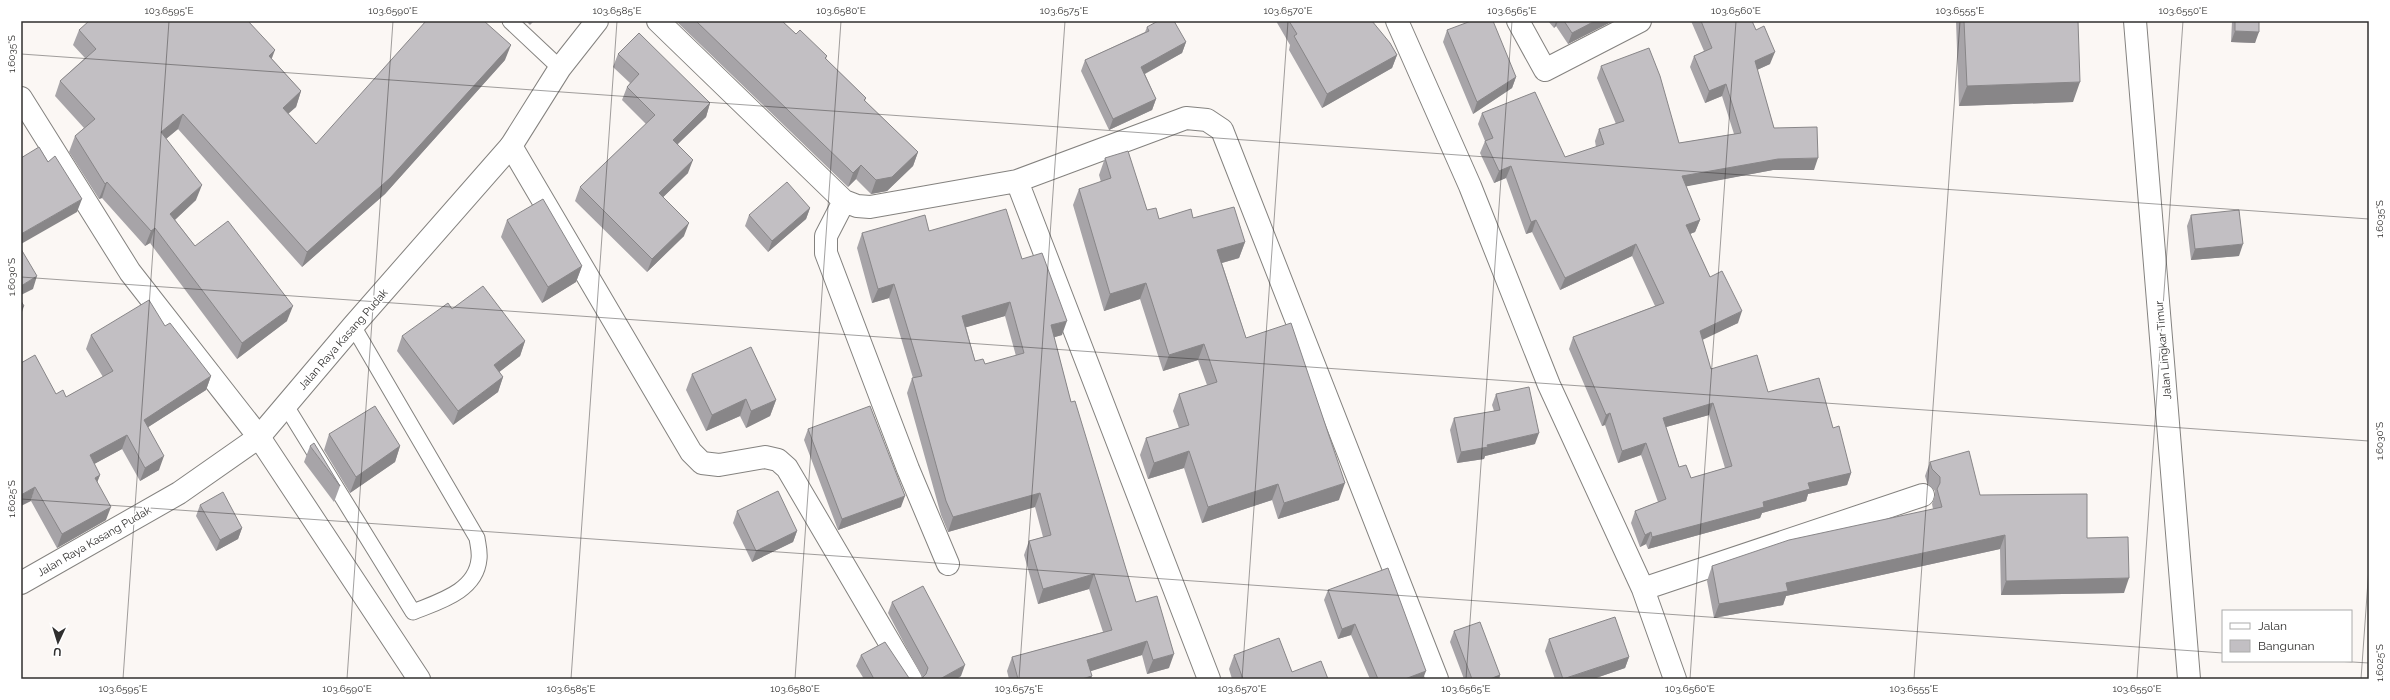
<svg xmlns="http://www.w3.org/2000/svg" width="2390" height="700" font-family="Raleway,sans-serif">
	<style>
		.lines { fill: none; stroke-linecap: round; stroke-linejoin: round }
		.lane-casing { stroke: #84827f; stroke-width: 17 }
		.street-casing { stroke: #84827f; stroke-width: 24 }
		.secondary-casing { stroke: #84827f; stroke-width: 24 }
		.highway-casing { stroke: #84827f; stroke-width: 24 }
		.lane { stroke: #fff; stroke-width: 15 }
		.street { stroke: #fff; stroke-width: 22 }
		.secondary { stroke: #fff; stroke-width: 22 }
		.highway { stroke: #fff; stroke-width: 22 }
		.wall { fill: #a7a4a8; fill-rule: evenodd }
		.shaded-wall { fill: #888688 }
		.building { fill: #c2bfc3; stroke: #888688; fill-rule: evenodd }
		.ticks { fill: none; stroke: #302f2e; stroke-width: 1; stroke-opacity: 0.45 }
		.labels { text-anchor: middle; stroke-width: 3.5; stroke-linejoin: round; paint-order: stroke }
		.street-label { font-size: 11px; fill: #302f2e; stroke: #fff }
		.neatline { fill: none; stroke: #302f2e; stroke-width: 1.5 }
		.ticks-label { font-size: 10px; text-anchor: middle; fill: #302f2e }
	</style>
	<rect width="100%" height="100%" fill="#fbf7f4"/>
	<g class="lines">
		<defs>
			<path id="lane" d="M510 21 560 68
				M286 406 413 612C437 602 476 592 479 559 480 552 478 545 477 538L353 326"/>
			<path id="street" d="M658 21 844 201 857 206 870 207 1017 181 1186 118 1207 120 1222 130 1437 679
				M1397 21 1470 186 1549 385 1643 589 1675 679
				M1518 21 1545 70 1640 21
				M21 98 130 272 259 437 419 679
				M511 146 691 452 702 463 719 465 765 457 778 460 787 468 911 679
				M1017 181 1209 679
				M844 201 826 236V253L908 469 948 564
				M1643 589 1923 495"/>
			<path id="secondary" d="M21 583 179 493 259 437 353 326 511 146 560 68 597 21"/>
			<path id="highway" d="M2135 21 2189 679"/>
		</defs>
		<use href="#lane" class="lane-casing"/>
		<use href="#street" class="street-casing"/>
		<use href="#secondary" class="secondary-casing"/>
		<use href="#highway" class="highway-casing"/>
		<use href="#lane" class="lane"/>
		<use href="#street" class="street"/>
		<use href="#secondary" class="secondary"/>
		<use href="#highway" class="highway"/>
	</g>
	<path class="wall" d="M526 21H534L530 25Z
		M676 21H782L796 34 827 56 826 59 866 98 865 101 918 152 913 166 887 191 871 194 856 179 848 187Z
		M1276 21H1372L1397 55 1392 68 1322 108 1289 50 1290 45Z
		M1548 21H1613L1568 44 1556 26 1554 28Z
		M1691 21H1752L1770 64 1757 70 1774 128 1814 170H1773L1686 186 1700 220 1695 232 1690 234 1710 277 1738 323 1702 339 1711 369 1768 392 1833 428 1851 473 1847 485 1808 494 1806 501 1762 513 1760 518 1648 549 1646 544 1640 547 1631 523 1635 511 1658 502 1641 455 1618 463 1605 425 1602 426 1569 349 1573 337 1655 306 1632 256 1560 290 1532 232 1526 234 1506 178 1494 183 1480 153 1485 141 1478 124 1482 113 1565 157 1596 147 1595 141 1599 129 1616 124 1597 78 1601 66 1679 143 1734 134 1722 96 1705 103 1690 67 1694 56 1704 51ZM1709 415 1725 468 1691 478 1679 467 1666 427Z
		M1956 21H2078L2073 102 1959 106Z
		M2232 21H2259L2255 43 2231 42Z
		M1147 27 1186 42 1182 53 1145 74 1156 99 1152 110 1109 130 1081 71 1085 60 1145 32Z
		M79 30 272 59 301 91 296 107 288 113 316 144 505 60 385 194 302 267 178 129 166 139 196 200 175 220 195 246 287 321 237 359 150 243 145 246 102 198 99 199 69 152 75 136 84 128 55 96 60 81 85 58 73 45Z
		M1447 30 1516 77 1512 88 1473 114 1443 42Z
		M618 54 710 103 706 117 678 144 688 173 663 197 684 236 647 272 575 201 580 187 646 124 622 100 627 87 630 83 613 67Z
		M1105 158 1147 210 1159 219 1193 218 1245 242 1239 258 1222 263 1246 338 1339 500 1278 519 1272 500 1202 523 1184 468 1148 479 1140 455 1146 438 1179 428 1173 411 1179 394 1207 385 1198 360 1163 371 1140 299 1104 311 1073 205 1079 189 1101 182 1099 175Z
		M810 208 806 219 768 252 745 226 749 215Z
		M2191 215 2239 256 2191 260 2187 226Z
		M507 220 582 266 576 282 542 303 501 237Z
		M929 231 1022 259 1062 335 1054 337 1071 402 1136 602 1169 668 1147 674 1142 655 1090 671 1091 679H1009L1007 671 1012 657 1103 632 1089 589 1038 604 1024 555 1029 541 1043 537 1035 507 948 532 941 515 907 393 912 378H913L889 298 872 303 857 248 862 233ZM1005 316 1016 356 985 364 975 361 966 327Z
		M452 309 525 341 520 356 499 372 503 377 498 392 453 425 397 351 402 336Z
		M165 326 211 376 206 390 148 427 159 470 140 481 122 449 94 464 100 475 97 482 106 520 57 548 31 501 56 394 66 397 103 377 86 349 91 335Z
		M692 374 776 400 770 416 746 428 740 416 706 431 686 390Z
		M1496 394 1535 444 1485 456 1484 459 1457 463 1450 430 1454 418 1494 411 1492 405Z
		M808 429 901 507 838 530 804 440Z
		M329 434 400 446 395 462 350 493 324 450Z
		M310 446 340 486 334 502 304 462Z
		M1930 462 1980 495 2087 538 2124 593 2001 595 2000 549 1786 596 1783 605 1714 618 1707 581 1712 566 1933 509 1932 504 1935 495V491L1927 483 1925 476Z
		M200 505 242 528 238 539 216 551 196 516Z
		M737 511 797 531 793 542 752 562 733 523Z
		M1328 590 1423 679H1370L1351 635 1338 639 1324 600Z
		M892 602 961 676 956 679H864L856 666 861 655 909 678 921 679 922 677 888 613Z
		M1454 631 1500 675 1499 679H1464L1450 642Z
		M1549 639 1629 657 1625 668 1593 679H1555L1545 651Z
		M1234 655 1292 672 1328 679H1232L1229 669Z"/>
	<path class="shaded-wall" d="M1556 21H1558L1556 26 1554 28Z
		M1595 21H1613L1568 44 1572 33Z
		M2235 31 2259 32 2255 43 2231 42Z
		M1186 42 1182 53 1137 78 1141 67Z
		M511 45 505 60 385 194 302 267 307 252Z
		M275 50 269 66V56Z
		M1775 52 1770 64 1750 73 1755 61Z
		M1397 55 1392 68 1322 108 1327 94Z
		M1516 77 1512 88 1473 114 1477 102Z
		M2080 82 2073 102 1959 106 1967 86Z
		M1726 84 1722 96 1705 103 1709 91Z
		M301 91 296 107 278 123 283 108Z
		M1156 99 1152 110 1109 130 1113 119Z
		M710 103 706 117 668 153 673 140Z
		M183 114 178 129 156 147 161 132Z
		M918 152 913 166 887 191 871 194 876 180Z
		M1818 158 1814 170H1773L1678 188 1682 176 1778 159Z
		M693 160 688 173 654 206 659 193Z
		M861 165 856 179 848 187 853 173Z
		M1511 166 1506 178 1494 183 1499 171Z
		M107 182 102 198 99 199 105 184Z
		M202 185 196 200 165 229 170 214Z
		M82 199 77 212 21 244V234Z
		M810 208 806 219 768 252 772 241Z
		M1536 220 1532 232 1526 234 1531 222Z
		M1700 220 1695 232 1682 237 1686 225Z
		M689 223 684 236 647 272 652 259Z
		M155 228 150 243 145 246 151 231Z
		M1245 242 1239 258 1211 266 1217 250Z
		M1636 244 1632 256 1560 290 1565 278Z
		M2243 244 2239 256 2191 260 2195 249Z
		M582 266 576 282 542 303 548 287Z
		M37 276 33 289 21 295V286Z
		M1146 283 1140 299 1104 311 1110 294Z
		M894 284 889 298 872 303 878 289Z
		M1010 302 1005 316 957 330 962 316Z
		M24 306 21 315V308Z
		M293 306 287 321 237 359 242 343Z
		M1742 311 1738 323 1696 343 1700 331Z
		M1067 321 1062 335 1045 340 1051 325Z
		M525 341 520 356 489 380 494 365Z
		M1204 344 1198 360 1163 371 1169 355Z
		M211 376 206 390 139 433 144 420Z
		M503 377 498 392 453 425 458 411Z
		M746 399 740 416 706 431 712 415Z
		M776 400 770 416 746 428 751 411Z
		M1713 403 1709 415 1659 429 1663 418Z
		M1610 413 1605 425 1602 426 1606 415Z
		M1539 433 1535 444 1485 456 1484 459 1457 463 1461 452 1487 445Z
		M127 435 122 449 85 469 90 455Z
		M1646 443 1641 455 1618 463 1622 451Z
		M400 446 395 462 350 493 356 477Z
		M1189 451 1184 468 1148 479 1154 463Z
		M164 456 159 470 140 481 145 468Z
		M1851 473 1847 485 1808 494 1806 501 1762 513 1760 518 1648 549 1652 537 1763 502 1808 483Z
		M100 475 95 488V478Z
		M1345 483 1339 500 1278 519 1284 503Z
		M1278 484 1272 500 1202 523 1208 507Z
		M35 487 31 501 21 506V495Z
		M1040 493 1035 507 948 532 953 517Z
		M905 496 901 507 838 530 842 519Z
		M111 507 106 520 57 548 62 534Z
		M242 528 238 539 216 551 220 540Z
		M797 531 793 542 752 562 756 551Z
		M1651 532 1646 544 1640 547 1645 535Z
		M2005 535 2000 549 1786 596 1783 605 1714 618 1719 604 1786 583Z
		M1094 574 1089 589 1038 604 1043 589Z
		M2129 578 2124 593 2001 595 2006 581Z
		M1355 624 1351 635 1338 639 1342 629Z
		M1147 641 1142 655 1082 674 1087 660Z
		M1174 654 1169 668 1147 674 1153 660Z
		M1629 657 1625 668 1593 679H1564Z
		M965 665 961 676 956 679H940Z
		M1426 671 1423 679H1405Z
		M1500 675 1499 679H1490Z
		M1092 676 1091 679H1082Z"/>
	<path class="building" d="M89 21H248L275 50 269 56 301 91 283 108 316 144 426 21H484L511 45 390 178 307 252 183 114 161 132 202 185 170 214 195 246 228 221 293 306 242 343 155 228 151 231 107 182 105 184 75 136 95 119 60 81 96 49 79 30Z
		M696 21H782L796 34 800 30 827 56 825 58 866 98 864 100 918 152 892 177 876 180 861 165 853 173Z
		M1158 21H1174L1186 42 1141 67 1156 99 1113 119 1085 60 1149 31 1147 27Z
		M1289 21H1372L1390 43 1397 55 1327 94 1294 36 1297 34Z
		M1471 21H1493L1516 77 1477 102 1447 30Z
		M1564 21H1595L1572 33Z
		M1701 21H1752L1756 30 1764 26 1775 52 1755 61 1774 128 1817 127 1818 158 1778 159 1682 176 1700 220 1686 225 1710 277 1722 271 1742 311 1700 331 1711 369 1757 355 1768 392 1819 378 1833 428 1839 426 1851 473 1808 483 1810 489 1763 502 1764 507 1652 537 1651 532 1645 535 1635 511 1666 499 1646 443 1622 451 1610 413 1606 415 1573 337 1664 303 1636 244 1565 278 1536 220 1531 222 1511 166 1499 171 1485 141 1493 138 1482 113 1535 92 1565 157 1604 144 1599 129 1624 121 1601 66 1649 48 1660 76 1679 143 1741 133 1726 84 1709 91 1694 56 1712 48ZM1713 403 1732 466 1691 478 1686 465 1679 467 1663 418Z
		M1964 21H2078L2080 82 1967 86Z
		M2235 21H2259V32L2235 31Z
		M639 33 710 103 673 140 693 160 659 193 689 223 652 259 580 187 655 115 627 87 639 74 618 54Z
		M39 147 48 162 55 156 82 199 21 234V158Z
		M1128 151 1147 210 1156 208 1159 219 1191 209 1193 218 1234 207 1245 242 1217 250 1246 338 1291 323 1345 483 1284 503 1278 484 1208 507 1189 451 1154 463 1146 438 1189 425 1179 394 1217 382 1204 344 1169 355 1146 283 1110 294 1079 189 1111 178 1105 158Z
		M787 182 810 208 772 241 749 215Z
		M543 199 582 266 548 287 507 220Z
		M1006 209 1022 259 1042 253 1067 321 1051 325 1071 402 1075 401 1136 602 1157 596 1174 654 1153 660 1147 641 1087 660 1092 676 1082 679H1018L1012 657 1112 630 1094 574 1043 589 1029 541 1051 535 1040 493 953 517 946 501 912 378 922 376 894 284 878 289 862 233 925 215 929 231ZM1010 302 1024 353 985 364 983 359 975 361 962 316Z
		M2239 210 2243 244 2195 249 2191 215Z
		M21 249 37 276 21 286Z
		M483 286 525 341 494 365 503 377 458 411 402 336 448 303 452 309Z
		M149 300 165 326 170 323 211 376 144 420 164 456 145 468 127 435 90 455 100 475 95 478 111 507 62 534 35 487 21 495V363L35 355 56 394 63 390 66 397 113 371 91 335Z
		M21 301 24 306 21 308Z
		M751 347 776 400 751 411 746 399 712 415 692 374Z
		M1529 387 1539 433 1487 445 1488 447 1461 452 1454 418 1500 410 1496 394Z
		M375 406 400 446 356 477 329 434Z
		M870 406 905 496 842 519 808 429Z
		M314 443 340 486 310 446Z
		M1969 451 1980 495 2087 494V538L2128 537 2129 578 2006 581 2005 535 1786 583 1788 591 1719 604 1712 566 1789 540 1942 507 1937 489 1940 483V477L1932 469 1930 462Z
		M778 491 797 531 756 551 737 511Z
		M223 492 242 528 220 540 200 505Z
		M1388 568 1426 671 1405 679H1378L1355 624 1342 629 1328 590Z
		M923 586 965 665 940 679H874L861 655 885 642 909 678 921 679 926 674 928 668 892 602Z
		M1615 617 1629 657 1563 679 1549 639Z
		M1480 622 1500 675 1490 679H1472L1454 631Z
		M1279 638 1292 672 1321 661 1328 679H1243L1234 655Z"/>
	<path class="ticks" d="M21 54 2369 219M21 277 2369 441M21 499 2223 653M2336 661 2369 663M123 679 169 21M347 679 393 21M571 679 617 21M795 679 841 21M1019 679 1065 21M1242 679 1288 21M1466 679 1512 21M1690 679 1736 21M1914 679 1960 21M2137 679 2183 21M2361 679 2369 567"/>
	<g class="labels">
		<g class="street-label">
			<text transform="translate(343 339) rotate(-49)" y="4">Jalan Raya Kasang Pudak</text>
			<text transform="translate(2163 350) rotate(-95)" y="4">Jalan Lingkar Timur</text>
			<text transform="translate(94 541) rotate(-30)" y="4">Jalan Raya Kasang Pudak</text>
		</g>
	</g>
	<rect width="2390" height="700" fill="none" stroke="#ffffff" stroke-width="44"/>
	<rect x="2222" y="610" width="130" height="52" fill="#ffffff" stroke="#acacab"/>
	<rect x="2230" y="623" width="20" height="6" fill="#ffffff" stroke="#acacab"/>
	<text x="2258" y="630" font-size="12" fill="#302f2e">Jalan</text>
	<rect x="2230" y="640" width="20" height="12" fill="#c2bfc3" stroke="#acacab"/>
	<text x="2258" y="650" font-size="12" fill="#302f2e">Bangunan</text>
	<g transform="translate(58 642) rotate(184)" stroke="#ffffff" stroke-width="3" paint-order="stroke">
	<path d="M0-3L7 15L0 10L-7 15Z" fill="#302f2e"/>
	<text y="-6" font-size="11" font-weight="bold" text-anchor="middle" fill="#302f2e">U</text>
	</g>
	<rect x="22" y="22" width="2346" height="656" class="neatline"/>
	<g class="ticks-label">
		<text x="169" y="14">103.6595°E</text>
		<text x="393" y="14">103.6590°E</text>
		<text x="617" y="14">103.6585°E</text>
		<text x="841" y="14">103.6580°E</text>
		<text x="1064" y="14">103.6575°E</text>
		<text x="1288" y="14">103.6570°E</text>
		<text x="1512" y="14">103.6565°E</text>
		<text x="1736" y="14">103.6560°E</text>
		<text x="1960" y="14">103.6555°E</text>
		<text x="2183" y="14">103.6550°E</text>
		<text transform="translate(11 54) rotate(-90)" y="4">1.6035°S</text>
		<text transform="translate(2379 219) rotate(-90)" y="4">1.6035°S</text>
		<text transform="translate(11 277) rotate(-90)" y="4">1.6030°S</text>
		<text transform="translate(2379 441) rotate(-90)" y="4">1.6030°S</text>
		<text transform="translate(11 499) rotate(-90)" y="4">1.6025°S</text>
		<text transform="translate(2379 663) rotate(-90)" y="4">1.6025°S</text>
		<text x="123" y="692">103.6595°E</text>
		<text x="347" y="692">103.6590°E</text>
		<text x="571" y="692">103.6585°E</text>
		<text x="795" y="692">103.6580°E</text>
		<text x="1019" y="692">103.6575°E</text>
		<text x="1242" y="692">103.6570°E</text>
		<text x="1466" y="692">103.6565°E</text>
		<text x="1690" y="692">103.6560°E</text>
		<text x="1914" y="692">103.6555°E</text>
		<text x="2137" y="692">103.6550°E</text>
	</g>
</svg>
